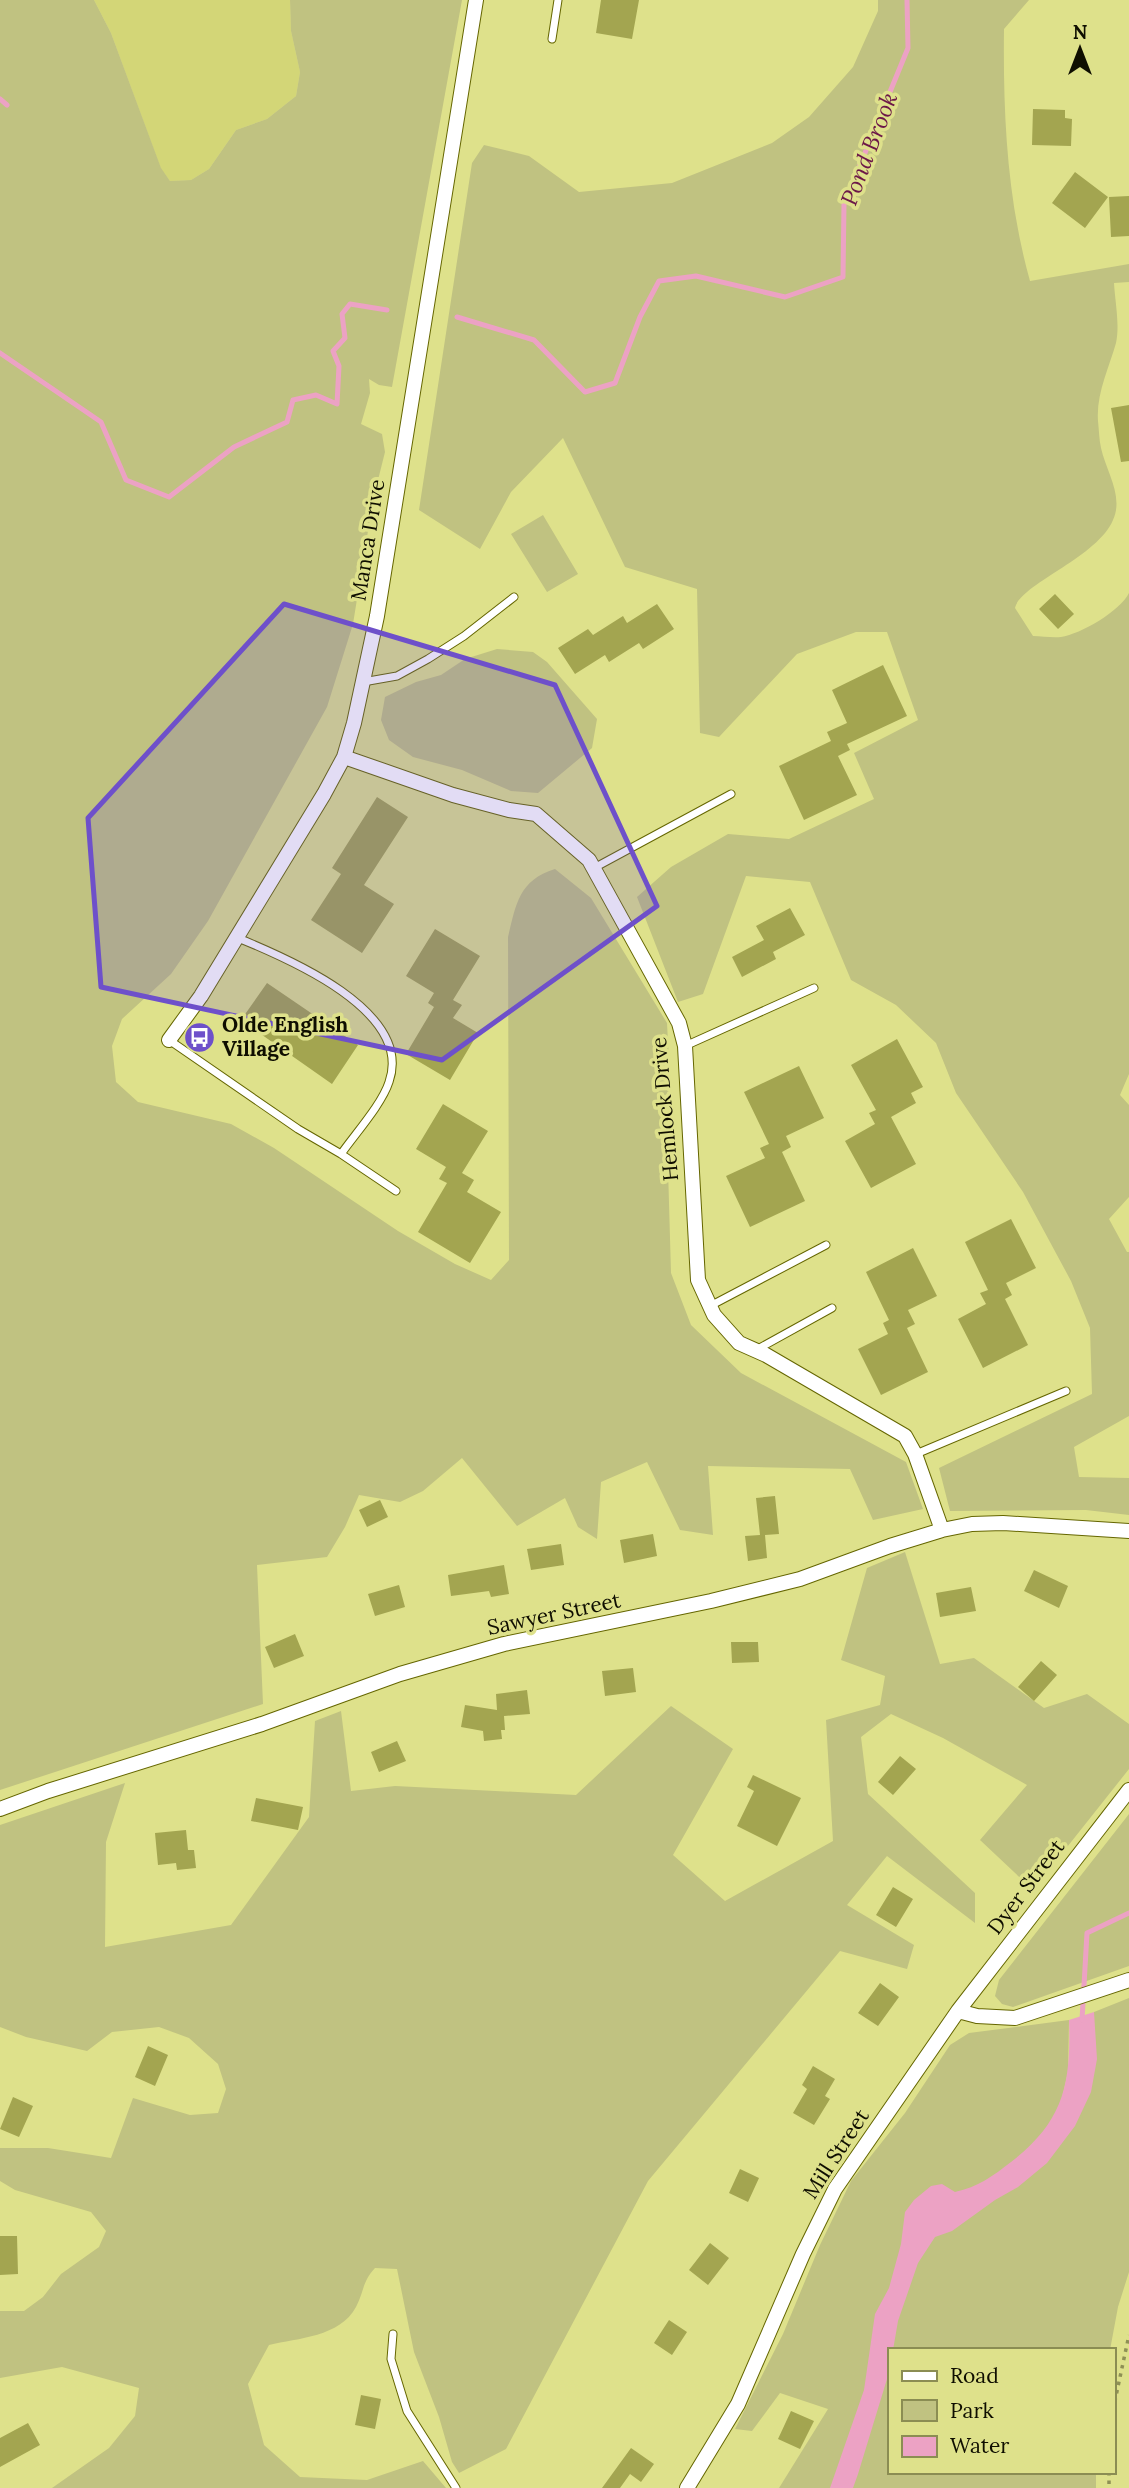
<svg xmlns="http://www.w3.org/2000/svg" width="1129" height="2488" font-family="Lora,serif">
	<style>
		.built { fill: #d3d677 }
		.green { fill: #c0c281 }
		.water { fill: #eca2c4 }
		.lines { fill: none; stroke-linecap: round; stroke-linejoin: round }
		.stream { stroke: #eca2c4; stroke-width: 5 }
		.building { fill: #a3a550 }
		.lane-casing { stroke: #656600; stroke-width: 9 }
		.street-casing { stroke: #656600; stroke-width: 16 }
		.path { stroke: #8e9055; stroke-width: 3.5; stroke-dasharray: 3.5 5; stroke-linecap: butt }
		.lane { stroke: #fff; stroke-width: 7 }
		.street { stroke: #fff; stroke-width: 14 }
		.marked { fill: #6e50ca; fill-opacity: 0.2; stroke: #6e50ca; stroke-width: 5; stroke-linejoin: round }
		.labels { text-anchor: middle; stroke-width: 7; stroke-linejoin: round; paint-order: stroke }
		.street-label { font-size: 21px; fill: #0f0e00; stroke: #dee18b }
		.poi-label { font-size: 21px; font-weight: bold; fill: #0f0e00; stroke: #dee18b; text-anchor: start }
		.water-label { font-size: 23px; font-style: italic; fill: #6c1848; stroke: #dee18b }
	</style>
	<rect width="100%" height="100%" fill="#dee18b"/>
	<path class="built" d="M94 0H290L291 31 300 72 296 96 267 119 236 130 209 169 191 180 170 181 161 169 111 33Z"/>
	<path class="green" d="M0 0H94L111 33 161 168 170 181 191 180 209 169 236 130 267 119 296 96 300 72 291 31 290 0H462L392 387 379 385 369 379 370 393 361 424 382 434 385 452 373 500 353 624 327 707 208 921 171 974 122 1019 112 1046 116 1082 138 1102 231 1124 274 1148 398 1231 455 1264 491 1280 509 1260 508 937C516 904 519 880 555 869L591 898 667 1023 670 1079 667 1133 671 1273 691 1325 741 1373 906 1462 923 1509 873 1520 850 1469 708 1466 713 1535 680 1530 647 1462 601 1482 597 1539 578 1527 565 1498 517 1526 462 1458 423 1491 400 1502 359 1495 345 1527 327 1557 257 1565 263 1704 0 1790Z
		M878 0H1029L1004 29C1003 114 1007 199 1030 281L1129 264V282L1114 283C1115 301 1120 325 1116 343 1109 368 1096 394 1098 421 1099 430 1099 439 1101 448 1106 471 1124 496 1113 520 1097 558 1020 584 1015 608L1033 636C1042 636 1052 638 1061 637 1081 634 1120 611 1129 593V1074L1120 1095 1129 1105V1197L1109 1219 1127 1252H1129V1416L1074 1447 1079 1477 1129 1478V1515L1086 1510 950 1511 939 1468 1092 1394 1090 1328 1071 1281 1023 1192 956 1093 936 1043 896 1005 851 980 810 882 746 876 703 994 678 1002 637 897 671 867 728 834 789 839 874 799 854 753 918 720 887 632H856L797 654 719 737 700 733 697 589 625 567 563 438 511 492 480 549 419 510 472 163 484 145 529 156 579 192 672 183 772 143 809 117 853 67 878 11Z
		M543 515 578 574 547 592 511 534Z
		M497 649 533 652 547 662 597 719 592 748 538 793 511 791 462 770 413 757 389 740 381 720 385 697 416 682 441 675 465 659Z
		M905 1552 940 1664 974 1658 1044 1708 1087 1694 1129 1724V1769L1033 1890 980 1840 1027 1785 943 1738 891 1714 861 1737 868 1794 975 1893V1923L887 1856 847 1905 914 1945 907 1969 840 1951 648 2181 506 2449 459 2473 452 2462 439 2417 414 2352 397 2269 375 2268C362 2282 364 2292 356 2307 340 2337 298 2338 269 2345L248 2384 264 2445 300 2477 367 2480 423 2461 446 2488H52L109 2448 135 2416 139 2388 62 2367 0 2378V2311H24L43 2297 61 2274 99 2247 106 2231 91 2212 15 2190 0 2181V2148H48L111 2158 133 2098 190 2115 218 2113 226 2089 218 2064 189 2038 159 2027 112 2032 87 2051 26 2037 0 2027V1825L125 1783 106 1842 105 1947 231 1925 309 1817 315 1721 341 1711 351 1791 395 1786 576 1795 671 1706 733 1749 673 1855 725 1901 833 1841 826 1720 880 1705 885 1676 841 1660 867 1568Z
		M1129 1814V1966L1013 2007 1002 2004 995 1996 999 1980Z
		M1129 1998V2272L1118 2307 1110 2350H889V2472H1096V2488H779L828 2409 780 2393 752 2431 735 2429 783 2334 820 2245 851 2181 905 2113 950 2045 969 2033 1069 2020 1068 2072 1061 2103 1048 2127 1067 2111 1094 2012Z"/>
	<path class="water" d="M1094 2012 1097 2059 1091 2092 1075 2126 1047 2163 1018 2187 995 2200 952 2231 935 2237 918 2263 898 2321 893 2350H889L887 2379 858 2474 853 2488H830L864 2390 875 2314 889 2288 901 2244 905 2212 914 2200 931 2186 942 2184 955 2192C978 2187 993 2176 1011 2162 1064 2121 1071 2084 1069 2020Z"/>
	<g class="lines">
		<path class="stream" d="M0 99 7 105
			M457 317 534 340 585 392 615 383 640 317 659 281 696 276 785 297 843 277 844 204 908 48 907 0
			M0 353 101 422 126 480 169 497 234 447 287 422 293 400 316 395 337 404 339 366 333 351 345 338 342 314 350 304 387 310
			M1082 2020 1087 1933 1129 1913"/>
	</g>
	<path class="building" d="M601 0H639L632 39 596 33Z
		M1033 109 1065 110V118L1072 119 1071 146 1032 145Z
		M1075 172 1108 197 1085 228 1052 203Z
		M1129 196V236L1111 237 1109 197Z
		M1129 405V461L1121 462 1111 408Z
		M1055 594 1074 614 1058 629 1039 609Z
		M657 604 674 629 643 649 639 643 609 662 605 655 575 674 558 648 588 629 593 635 623 616 627 623Z
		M883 665 907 716 847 744 850 750 838 756 857 795 804 820 779 766 831 741 827 732 847 723 832 690Z
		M377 797 408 817 364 885 394 904 362 953 311 920 341 874 332 868Z
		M790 908 805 935 773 952 776 959 742 977 732 957 764 940 756 926Z
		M435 929 480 956 453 1000 462 1005 453 1018 478 1033 450 1080 406 1054 434 1007 428 1003 434 993 406 976Z
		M267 983 358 1045 332 1084 241 1020Z
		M897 1039 923 1087 911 1093 916 1103 891 1117 916 1164 871 1188 845 1141 875 1124 869 1113 876 1110 851 1065Z
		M799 1066 824 1118 786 1136 791 1147 782 1152 805 1201 750 1227 726 1176 765 1158 760 1148 769 1144 744 1092Z
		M443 1104 488 1131 462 1173 474 1180 467 1192 501 1212 470 1263 418 1232 447 1183 439 1179 446 1167 416 1149Z
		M1011 1219 1036 1268 1006 1283 1012 1295 1005 1299 1028 1345 983 1368 958 1319 986 1304 980 1293 988 1290 965 1242Z
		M913 1248 937 1296 908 1310 915 1324 907 1328 928 1372 881 1395 858 1349 888 1334 883 1323 889 1320 866 1272Z
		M775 1496 779 1534 765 1535 767 1558 748 1561 745 1536 760 1535 756 1498Z
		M380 1500 388 1517 367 1527 359 1510Z
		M653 1534 657 1556 624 1563 620 1540Z
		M561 1544 564 1565 531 1570 527 1549Z
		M504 1565 509 1594 491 1597 489 1591 451 1596 448 1575Z
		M1034 1570 1068 1586 1059 1608 1024 1591Z
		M399 1585 405 1607 375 1616 368 1594Z
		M971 1587 976 1611 940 1617 936 1593Z
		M295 1634 304 1656 274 1668 265 1647Z
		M731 1642H758L759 1662 732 1663Z
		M1041 1661 1057 1675 1034 1701 1018 1687Z
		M633 1668 636 1692 605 1696 602 1671Z
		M527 1690 530 1714 504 1716 505 1730H501L502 1739 484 1741 483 1731 461 1727 465 1705 497 1710 496 1694Z
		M397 1741 406 1761 379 1772 371 1752Z
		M900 1756 916 1769 893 1795 878 1782Z
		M753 1775 801 1798 777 1846 737 1826 754 1791 747 1787Z
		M256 1798 303 1807 298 1830 251 1821Z
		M186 1830 188 1850H194L196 1868 177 1870 176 1863 158 1865 155 1833Z
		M893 1887 913 1899 896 1927 876 1915Z
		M880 1983 899 1997 878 2026 858 2013Z
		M148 2046 168 2055 155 2086 135 2077Z
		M813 2066 835 2079 825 2096 830 2099 814 2125 793 2113 807 2089 802 2085Z
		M13 2097 33 2106 19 2137 0 2129Z
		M740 2169 759 2178 748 2202 729 2193Z
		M0 2236H17L18 2274 0 2275Z
		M710 2243 729 2258 708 2285 689 2270Z
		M669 2320 687 2332 672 2355 654 2343Z
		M361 2395 381 2399 375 2429 355 2425Z
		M791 2411 814 2421 800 2449 778 2439Z
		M28 2423 40 2445 0 2467V2438Z
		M631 2448 654 2464 641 2482 630 2474 620 2488H602Z"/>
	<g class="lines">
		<defs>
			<path id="lane" d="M552 39 558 0
				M363 682 397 676 428 659 464 636 514 597
				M594 868 731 794
				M169 1040 298 1129 341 1154C355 1134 382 1104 389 1082 414 1011 287 958 238 938
				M685 1046 814 988
				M341 1154 396 1191
				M710 1306 826 1245
				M756 1350 832 1308
				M916 1454 1066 1391
				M393 2334 391 2359 407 2411 456 2488"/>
			<path id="street" d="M344 757 453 795 509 810 536 814 589 860 679 1023 685 1046 698 1280 714 1315 739 1343 766 1355 905 1436 915 1454 942 1530
				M169 1040 201 996 324 794 344 757 354 723 377 616 476 0
				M0 1809 48 1791 262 1724 400 1674 504 1644 711 1601 800 1579 890 1546 942 1530 972 1524 1003 1523 1129 1531
				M958 2011 977 2016 1015 2018 1129 1980
				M687 2488 738 2404 803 2254 835 2189 958 2011 1129 1790"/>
		</defs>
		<use href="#lane" class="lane-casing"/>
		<use href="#street" class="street-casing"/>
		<path class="path" d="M1113 2410 1129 2335
			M1109 2472V2488"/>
		<use href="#lane" class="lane"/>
		<use href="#street" class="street"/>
	</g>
	<path class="marked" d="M284 604 555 685 657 906 442 1060 101 987 88 818Z"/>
	<defs>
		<symbol id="bus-disc" viewBox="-11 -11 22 22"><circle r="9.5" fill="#6e50ca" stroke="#dee18b"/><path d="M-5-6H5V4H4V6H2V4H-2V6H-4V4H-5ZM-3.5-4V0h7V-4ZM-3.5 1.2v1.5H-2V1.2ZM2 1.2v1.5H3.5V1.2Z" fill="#fff"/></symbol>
	</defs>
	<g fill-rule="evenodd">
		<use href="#bus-disc" x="182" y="1020" width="35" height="35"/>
	</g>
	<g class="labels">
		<g class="street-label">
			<text transform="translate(368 540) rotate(-81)" y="7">Manca Drive</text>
			<text transform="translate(665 1109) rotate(-95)" y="7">Hemlock Drive</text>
			<text transform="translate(554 1614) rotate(-12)" y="7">Sawyer Street</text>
			<text transform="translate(1026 1887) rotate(-53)" y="7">Dyer Street</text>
			<text transform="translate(836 2154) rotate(-57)" y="7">Mill Street</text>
		</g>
		<g class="poi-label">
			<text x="222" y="1032">Olde English<tspan x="222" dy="24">Village</tspan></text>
		</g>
		<g class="water-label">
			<text transform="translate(869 149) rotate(-69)" y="8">Pond Brook</text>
		</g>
	</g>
	<rect x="888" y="2348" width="228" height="126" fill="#dee18b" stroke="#8b8d53" stroke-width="2"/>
	<rect x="902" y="2371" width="35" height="10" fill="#ffffff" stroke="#8b8d53" stroke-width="2"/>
	<text x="950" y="2383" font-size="21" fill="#0f0e00">Road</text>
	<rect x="902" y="2400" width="35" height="21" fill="#c0c281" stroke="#8b8d53" stroke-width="2"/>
	<text x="950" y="2418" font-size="21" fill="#0f0e00">Park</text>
	<rect x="902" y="2436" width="35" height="21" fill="#eca2c4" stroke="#8b8d53" stroke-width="2"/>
	<text x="950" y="2453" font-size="21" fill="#0f0e00">Water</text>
	<g transform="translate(1080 49)" stroke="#dee18b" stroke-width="5" paint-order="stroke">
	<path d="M0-5L12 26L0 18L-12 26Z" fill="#0f0e00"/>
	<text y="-10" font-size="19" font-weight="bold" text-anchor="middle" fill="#0f0e00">N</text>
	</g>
</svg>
